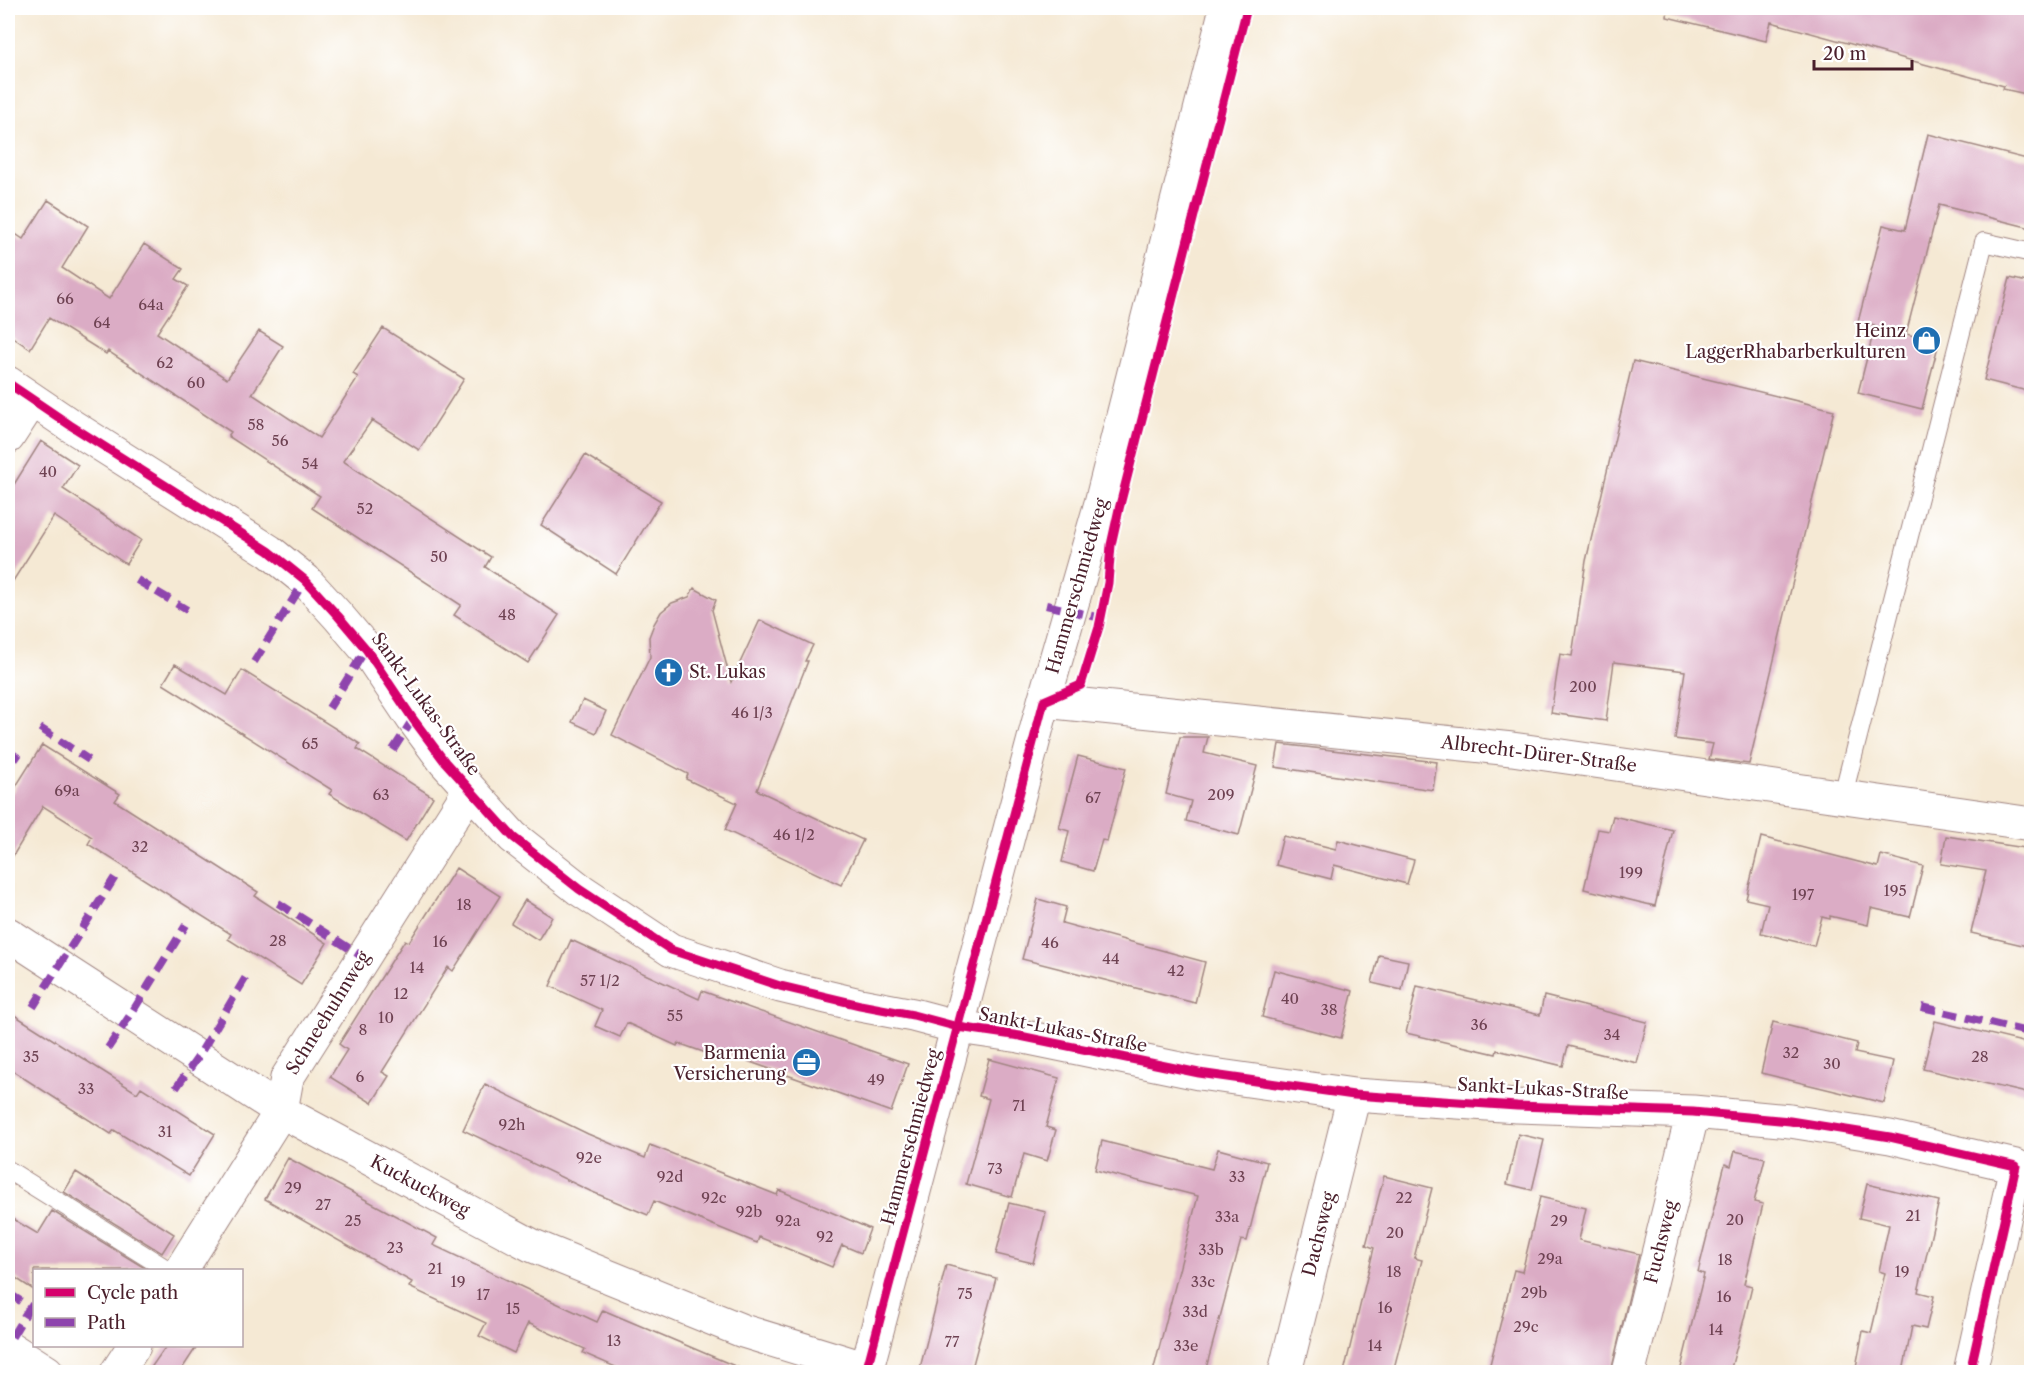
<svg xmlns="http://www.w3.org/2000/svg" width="2039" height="1380" font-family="'Libre Caslon Text',serif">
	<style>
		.building { fill: #dbacc5 }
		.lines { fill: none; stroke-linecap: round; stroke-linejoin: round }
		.service-casing { stroke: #a08480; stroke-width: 20 }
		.minor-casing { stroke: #a08480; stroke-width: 35 }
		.service { stroke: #fff; stroke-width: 18 }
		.minor { stroke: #fff; stroke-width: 33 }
		.quiet { stroke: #8e44ad; stroke-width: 8; stroke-dasharray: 15 8; stroke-linecap: butt }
		.cycleway-casing { stroke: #fff; stroke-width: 13 }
		.cycleway { stroke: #d6006c; stroke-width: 9 }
		.labels { text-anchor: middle; stroke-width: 4.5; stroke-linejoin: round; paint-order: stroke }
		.number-label { font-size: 15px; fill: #6e4252 }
		.poi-label { font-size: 18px; fill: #4a1f2b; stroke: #fff; text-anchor: end }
		.street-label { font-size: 18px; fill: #4a1f2b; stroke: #fff }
	</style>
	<rect width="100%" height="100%" fill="#fff"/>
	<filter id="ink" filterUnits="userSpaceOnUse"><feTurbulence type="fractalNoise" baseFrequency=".0167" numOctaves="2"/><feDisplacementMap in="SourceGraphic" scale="12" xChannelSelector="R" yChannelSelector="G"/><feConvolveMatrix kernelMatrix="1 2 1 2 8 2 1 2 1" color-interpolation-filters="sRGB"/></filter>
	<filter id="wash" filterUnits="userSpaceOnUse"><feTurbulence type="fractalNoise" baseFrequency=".008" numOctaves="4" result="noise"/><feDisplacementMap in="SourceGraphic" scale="24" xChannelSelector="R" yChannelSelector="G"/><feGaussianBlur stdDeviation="1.35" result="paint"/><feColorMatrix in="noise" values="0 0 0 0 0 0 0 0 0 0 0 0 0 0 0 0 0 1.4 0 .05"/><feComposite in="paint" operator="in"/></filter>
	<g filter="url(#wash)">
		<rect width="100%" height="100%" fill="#f5e9d4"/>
		<g id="blocks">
			<path class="building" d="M1668 8H2031V95L2003 89 2004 86 1771 22 1766 41 1667 17Z
				M1928 134 2031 160V228L1939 205 1906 334 1939 342 1922 409 1858 393 1875 326 1858 322 1883 225 1905 230Z
				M48 200 88 226 62 268 109 299 144 244 183 269 176 279 188 286 157 333 227 379 259 331 283 346 252 394 319 438 358 377 353 374 383 328 464 379 419 450 372 420 343 461 491 557 485 567 559 615 528 663 454 615 461 605 312 508 320 496 228 436 231 432 108 351 106 354 49 318 30 349 8 334V229L23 239Z
				M2010 278 2031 283V392L1984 380Z
				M1633 361 1834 410 1749 764 1709 759 1713 744 1675 739 1685 671 1614 662 1606 721 1551 713 1560 654 1572 656 1586 561Z
				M41 441 78 465 63 489 141 540 126 564 54 516 8 589V494Z
				M585 455 661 501 616 574 541 525Z
				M694 588 716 600 712 610 731 682 760 620 813 645 805 661H808L757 790 863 840 841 885 725 830 737 803 686 779 688 774 612 735 650 657 649 637 654 624 661 612 672 603 689 597Z
				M175 664 227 695 242 670 360 744 357 749 433 797 406 841 329 794 332 790 163 684Z
				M583 700 606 711 596 733 572 722Z
				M1180 737H1208L1204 753 1257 766 1239 835 1186 821 1191 801 1166 794Z
				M1279 744 1437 762 1433 790 1275 767Z
				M42 745 120 794 115 801 258 892 255 896 327 943 301 985 228 939 231 934 88 844 92 837 43 806 8 864V799Z
				M1078 756 1126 768 1107 841 1102 840 1093 871 1062 862 1069 831 1059 828Z
				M1613 816 1673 830 1655 906 1584 889 1598 829 1609 831Z
				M1283 836 1336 849 1338 840 1414 860 1407 884 1334 865 1331 879 1276 865Z
				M1946 836 2031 849V947L1971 933 1986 871 1941 864Z
				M1761 837 1878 867 1881 855 1923 866 1910 917 1871 908 1868 925 1830 916V919L1822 917 1814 946 1761 933 1768 904 1746 899Z
				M456 868 500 896 453 971 448 967 382 1072 389 1076 372 1103 330 1077 347 1050 339 1044 405 940 409 942Z
				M1038 899 1066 907 1062 923 1205 962 1195 1003 1022 959Z
				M525 900 552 917 538 940 511 923Z
				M571 940 699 999 702 991 908 1064 891 1112 725 1053 723 1059 678 1043 677 1046 627 1023 620 1037 595 1026 602 1010 550 986Z
				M1379 955 1408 961 1402 990 1372 983Z
				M1274 970 1353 991 1341 1038 1262 1017Z
				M1417 986 1540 1015 1544 996 1647 1022 1637 1063 1568 1046 1563 1066 1497 1050 1496 1054 1406 1033Z
				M8 1011 137 1093 141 1087 215 1134 189 1176 114 1130 111 1134 8 1068Z
				M1935 1021 2031 1044V1094L1923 1069Z
				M1773 1022 1857 1043 1855 1053 1893 1061 1884 1103 1761 1073Z
				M989 1059 1059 1078 1046 1127 1056 1130 1047 1161 1024 1154 1012 1197 966 1184 989 1099 979 1096Z
				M485 1084 588 1134 645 1158 650 1145 777 1195 779 1190 852 1221 870 1229 861 1253 842 1245 832 1267 759 1237 757 1243 654 1201 648 1215 590 1191 463 1130Z
				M1518 1134 1544 1140 1532 1190 1507 1184Z
				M1102 1141 1212 1169 1218 1149 1267 1162 1247 1241 1241 1240 1205 1372H1153L1198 1196 1095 1170Z
				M1735 1151 1765 1158 1754 1202 1763 1204 1744 1284 1752 1286 1744 1319 1730 1372H1680L1704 1274 1698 1272 1725 1164 1731 1166Z
				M288 1158 437 1238 433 1245 541 1296 597 1322 603 1310 749 1372H627L583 1353 585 1349 528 1323 514 1353 479 1336 486 1323 409 1287 412 1282 265 1199Z
				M76 1172 174 1234 162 1253 64 1192Z
				M1384 1176 1432 1188 1414 1258 1422 1260 1393 1372H1344L1374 1248 1366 1245Z
				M1867 1184 1939 1201 1918 1292 1934 1296 1926 1329 1912 1326 1903 1372H1855L1863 1331 1871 1333 1885 1273 1879 1271 1889 1225 1859 1218Z
				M1540 1197 1586 1208 1579 1240 1639 1254 1611 1372H1488L1514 1270 1522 1272Z
				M1009 1203 1046 1212 1033 1263 996 1254Z
				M52 1211 148 1270H34V1290L8 1273V1216L38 1234Z
				M946 1265 996 1278 971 1372H919Z
				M166 1346H197L180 1372H148Z"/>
		</g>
	</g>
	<g filter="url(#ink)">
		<use href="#blocks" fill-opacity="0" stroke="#a08480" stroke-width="1.5"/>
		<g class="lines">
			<defs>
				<path id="service" d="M1843 795 1984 242 2032 253
					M8 1170 168 1270"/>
				<path id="minor" d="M8 383 70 425 269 551 305 580 338 616 366 649 413 719 445 762 513 837 579 889 671 950 780 986 860 1005 913 1015 958 1027 1020 1036 1199 1073 1354 1095 1517 1106 1693 1112 1790 1121 1890 1137 2016 1166 1970 1372
					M8 437 32 400
					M1044 701 1512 749 2032 824
					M8 934 281 1111 531 1245 743 1331 867 1369
					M181 1270 281 1111 287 1078 469 791
					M8 1347 47 1372
					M117 1372 134 1346
					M866 1372 1044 701 1101 503 1226 8
					M1285 1372 1354 1095
					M1629 1372 1693 1112"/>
			</defs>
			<use href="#service" class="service-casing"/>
			<use href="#minor" class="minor-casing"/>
			<use href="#service" class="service"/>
			<use href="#minor" class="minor"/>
			<path class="quiet" d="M137 580 187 610
				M1046 605 1101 618
				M254 662 305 580
				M329 708 366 649
				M40 728 89 760
				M393 750 413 719
				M8 751 20 759
				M278 903 363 957
				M33 1007 115 877
				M1922 1007 2032 1033
				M108 1048 131 1014 186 925
				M176 1088 198 1057 249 972
				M8 1293 30 1307 8 1343"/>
			<defs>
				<path id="cycleway" d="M8 383 70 425 269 551 305 580 338 616 366 649 413 719 445 762 513 837 579 889 671 950 780 986 860 1005 913 1015 958 1027 1020 1036 1199 1073 1354 1095 1517 1106 1693 1112 1790 1121 1890 1137 2016 1166 1970 1372
					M866 1372 1044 701 1081 685 1099 627 1108 583 1111 545 1119 509 1247 8"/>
			</defs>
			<use href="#cycleway" class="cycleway-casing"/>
			<use href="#cycleway" class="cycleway"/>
		</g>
	</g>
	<defs>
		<symbol id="shop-disc" viewBox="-11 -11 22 22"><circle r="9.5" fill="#1f6fb2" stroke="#fff"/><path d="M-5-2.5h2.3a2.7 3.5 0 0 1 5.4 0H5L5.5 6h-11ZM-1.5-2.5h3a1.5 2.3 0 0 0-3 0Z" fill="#fff"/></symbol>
		<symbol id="church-disc" viewBox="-11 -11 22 22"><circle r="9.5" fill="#1f6fb2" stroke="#fff"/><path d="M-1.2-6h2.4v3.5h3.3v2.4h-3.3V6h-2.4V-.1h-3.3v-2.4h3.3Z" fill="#fff"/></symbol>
		<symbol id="office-disc" viewBox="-11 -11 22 22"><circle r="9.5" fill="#1f6fb2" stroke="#fff"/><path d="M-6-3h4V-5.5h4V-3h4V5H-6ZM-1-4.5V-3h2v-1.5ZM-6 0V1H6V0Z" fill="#fff"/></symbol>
	</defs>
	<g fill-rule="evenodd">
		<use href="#shop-disc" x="1910" y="324" width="33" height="33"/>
		<use href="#church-disc" x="652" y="656" width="33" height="33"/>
		<use href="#office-disc" x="790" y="1046" width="33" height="33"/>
	</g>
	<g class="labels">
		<g class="number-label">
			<text x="65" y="304">66</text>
			<text x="151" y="310">64a</text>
			<text x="102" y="328">64</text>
			<text x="165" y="368">62</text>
			<text x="196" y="388">60</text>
			<text x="256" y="430">58</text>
			<text x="280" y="446">56</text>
			<text x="310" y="469">54</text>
			<text x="48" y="477">40</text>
			<text x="365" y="514">52</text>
			<text x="439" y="562">50</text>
			<text x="507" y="620">48</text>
			<text x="1583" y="692">200</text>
			<text x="752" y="718">46 1/3</text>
			<text x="310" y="749">65</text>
			<text x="67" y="796">69a</text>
			<text x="381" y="800">63</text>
			<text x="1221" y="800">209</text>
			<text x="1093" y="803">67</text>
			<text x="794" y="840">46 1/2</text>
			<text x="140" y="852">32</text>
			<text x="1631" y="878">199</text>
			<text x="1895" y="896">195</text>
			<text x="1803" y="900">197</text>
			<text x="464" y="910">18</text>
			<text x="278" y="946">28</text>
			<text x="440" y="947">16</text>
			<text x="1050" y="948">46</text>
			<text x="1111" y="964">44</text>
			<text x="417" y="973">14</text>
			<text x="1176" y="976">42</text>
			<text x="600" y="986">57 1/2</text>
			<text x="401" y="999">12</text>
			<text x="1290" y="1004">40</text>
			<text x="1329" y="1015">38</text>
			<text x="675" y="1021">55</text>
			<text x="386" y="1023">10</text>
			<text x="1479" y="1030">36</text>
			<text x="363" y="1035">8</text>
			<text x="1612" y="1040">34</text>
			<text x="1791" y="1058">32</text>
			<text x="31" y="1062">35</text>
			<text x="1980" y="1062">28</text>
			<text x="1832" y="1069">30</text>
			<text x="360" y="1082">6</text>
			<text x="876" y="1085">49</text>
			<text x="86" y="1094">33</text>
			<text x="1019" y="1111">71</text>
			<text x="512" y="1130">92h</text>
			<text x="165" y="1137">31</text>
			<text x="589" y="1163">92e</text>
			<text x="995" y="1174">73</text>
			<text x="670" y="1182">92d</text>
			<text x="1237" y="1182">33</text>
			<text x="293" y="1193">29</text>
			<text x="714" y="1203">92c</text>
			<text x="1404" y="1203">22</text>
			<text x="323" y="1210">27</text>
			<text x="749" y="1217">92b</text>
			<text x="1913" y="1221">21</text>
			<text x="1227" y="1222">33a</text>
			<text x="1735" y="1225">20</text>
			<text x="353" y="1226">25</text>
			<text x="788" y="1226">92a</text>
			<text x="1559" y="1226">29</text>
			<text x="1395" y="1238">20</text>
			<text x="825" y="1242">92</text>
			<text x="395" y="1253">23</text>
			<text x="1211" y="1255">33b</text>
			<text x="1550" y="1264">29a</text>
			<text x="1725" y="1265">18</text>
			<text x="435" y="1274">21</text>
			<text x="1394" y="1277">18</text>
			<text x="1902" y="1277">19</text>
			<text x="458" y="1287">19</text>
			<text x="1203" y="1287">33c</text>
			<text x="1534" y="1298">29b</text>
			<text x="965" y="1299">75</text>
			<text x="483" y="1300">17</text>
			<text x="1724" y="1302">16</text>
			<text x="1385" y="1313">16</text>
			<text x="513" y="1314">15</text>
			<text x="1195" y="1317">33d</text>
			<text x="1526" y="1332">29c</text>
			<text x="1716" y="1335">14</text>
			<text x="614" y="1346">13</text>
			<text x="952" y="1347">77</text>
			<text x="1186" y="1351">33e</text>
			<text x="1375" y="1351">14</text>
		</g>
		<g class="poi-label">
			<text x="1906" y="337">Heinz<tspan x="1906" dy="21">LaggerRhabarberkulturen</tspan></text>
			<text x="689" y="678" text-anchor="start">St. Lukas</text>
			<text x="786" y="1059">Barmenia<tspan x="786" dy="21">Versicherung</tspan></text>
		</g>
		<g class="street-label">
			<text transform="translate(1077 586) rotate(-74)" y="6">Hammerschmiedweg</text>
			<text transform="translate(426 704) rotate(54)" y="6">Sankt-Lukas-Straße</text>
			<text transform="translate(1539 754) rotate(7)" y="6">Albrecht-Dürer-Straße</text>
			<text transform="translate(328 1013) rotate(-58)" y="6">Schneehuhnweg</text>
			<text transform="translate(1063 1030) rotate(11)" y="6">Sankt-Lukas-Straße</text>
			<text transform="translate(1543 1089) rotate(3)" y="6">Sankt-Lukas-Straße</text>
			<text transform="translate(911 1137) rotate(-75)" y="6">Hammerschmiedweg</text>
			<text transform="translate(420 1186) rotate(28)" y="6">Kuckuckweg</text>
			<text transform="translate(1319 1234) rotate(-76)" y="6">Dachsweg</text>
			<text transform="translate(1661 1242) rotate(-76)" y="6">Fuchsweg</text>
		</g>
	</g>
	<rect width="2039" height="1380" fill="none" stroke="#fff" stroke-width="30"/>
	<rect x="33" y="1269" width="210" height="78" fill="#ffffff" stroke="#b7a5aa" stroke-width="1.5"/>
	<rect x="45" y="1288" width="30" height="9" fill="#d6006c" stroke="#b7a5aa" stroke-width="1.5"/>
	<text x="87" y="1299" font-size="18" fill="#4a1f2b">Cycle path</text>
	<rect x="45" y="1318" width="30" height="9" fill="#8e44ad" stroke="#b7a5aa" stroke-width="1.5"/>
	<text x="87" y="1329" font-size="18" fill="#4a1f2b">Path</text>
	<path d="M1814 60v9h98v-9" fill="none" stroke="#4a1f2b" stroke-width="3"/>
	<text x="1823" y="60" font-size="18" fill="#4a1f2b" stroke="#ffffff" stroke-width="4.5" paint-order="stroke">20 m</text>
</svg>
